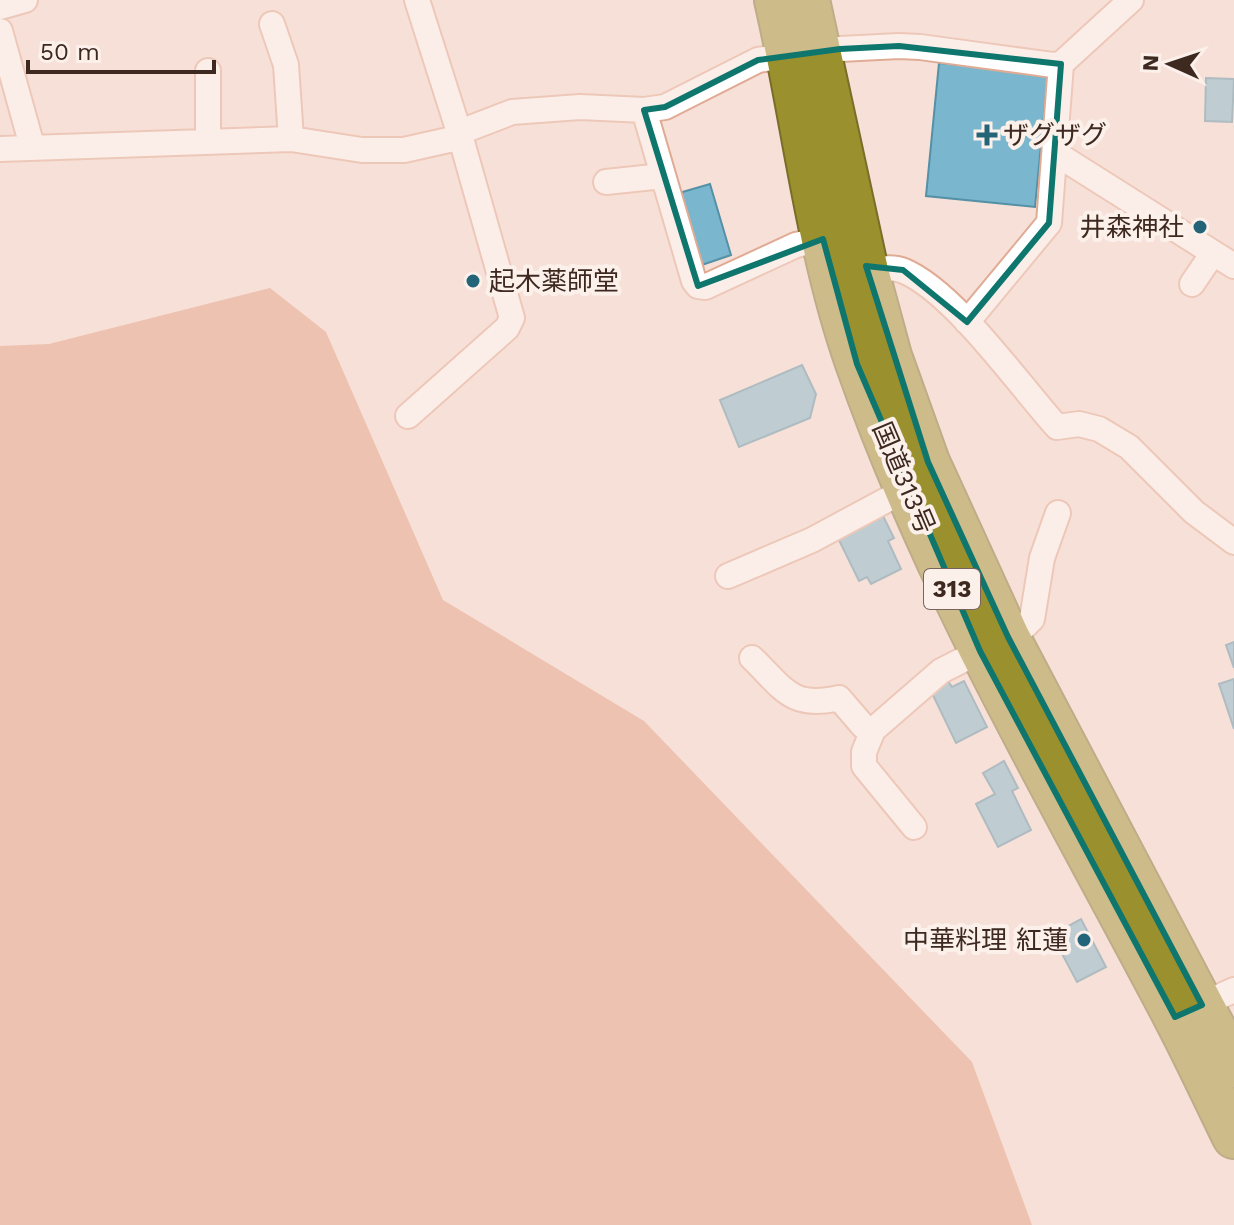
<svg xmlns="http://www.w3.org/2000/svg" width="1234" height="1225" font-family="'Work Sans','Noto Sans JP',sans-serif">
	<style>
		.forest { fill: #e19d80 }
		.building { fill: #7ab6cd; stroke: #5490a6; stroke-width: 2 }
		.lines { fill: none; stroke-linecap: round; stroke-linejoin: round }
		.street-casing { stroke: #e0ab94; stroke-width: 28 }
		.highway-casing { stroke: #7a6d29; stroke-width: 46 }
		.street { stroke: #fff; stroke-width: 24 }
		.highway { stroke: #9a912e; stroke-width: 42 }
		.marked { fill: none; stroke: #0f766e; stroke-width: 6; stroke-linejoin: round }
		.poi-dot { fill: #246479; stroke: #fcf0eb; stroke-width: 3 }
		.labels { text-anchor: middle; stroke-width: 8; stroke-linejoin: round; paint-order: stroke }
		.shield { fill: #fcf0eb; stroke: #77655d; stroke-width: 2 }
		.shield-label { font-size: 24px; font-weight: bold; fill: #3e2920 }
		.poi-label { font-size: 26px; fill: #3e2920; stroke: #fcf0eb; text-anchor: start }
		.street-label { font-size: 26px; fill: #3e2920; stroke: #fcf0eb }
	</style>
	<rect width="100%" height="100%" fill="#f7e0d7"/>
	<path class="forest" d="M270 288 326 332 443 600 644 721 972 1062 1032 1225H0V346L49 344Z"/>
	<path class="building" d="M939 63 1048 73 1035 207 926 196Z
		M1206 78 1234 79 1232 122 1205 121Z
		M710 184 731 255 699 266 679 193Z
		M802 365 816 394 810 418 739 447 720 400Z
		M881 512 894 538 888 541 901 569 871 584 867 577 859 581 836 534Z
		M1234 642V668L1226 645Z
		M946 678 952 687 964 681 987 727 956 743 929 687Z
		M1234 679V729L1219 684Z
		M1004 761 1018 788 1012 791 1031 830 998 847 976 804 995 794 983 773Z
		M1081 919 1106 967 1077 982 1052 935Z"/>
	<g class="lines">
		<defs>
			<path id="street" d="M0 7 25 0
				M272 24 286 65 291 139
				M0 31 32 146
				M208 71V141
				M644 110 694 281 698 286 705 287 796 245 823 239
				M0 149 291 139 362 150H404L453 139 468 129 512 112 580 107 644 110 665 107 758 60 840 49 899 46 920 47 1053 65 1061 64 1131 0
				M1055 153 1234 266
				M606 182 663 176
				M867 271C879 269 893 266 904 271 954 292 1019 385 1057 427L1079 424 1099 429 1129 447 1194 512 1234 542
				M1192 284 1213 253
				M967 322 1049 223 1061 64
				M408 416 507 328 512 318 460 135 417 0
				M728 576 812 540 907 489
				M752 658C784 689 791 709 839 698L864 727 873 730
				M914 827 864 766V752L873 730 941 671 1008 637 1025 626 1032 619 1042 558 1058 513
				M1192 1009 1234 990"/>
			<path id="highway" d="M776 0C804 121 816 246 857 363 937 592 1062 801 1174 1015 1195 1055 1214 1096 1234 1137
				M808 0 867 271 890 356 928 462 1008 637 1234 1066"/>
		</defs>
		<use href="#street" class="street-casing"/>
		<use href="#highway" class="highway-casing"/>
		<use href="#street" class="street"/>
		<use href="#highway" class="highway"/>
	</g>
	<path d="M0 0H1234V1225H0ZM899 46 1061 64 1049 223 967 322 903 270 866 266 928 462 1008 637 1202 1005 1175 1017 980 651 857 364 823 239 698 286 644 110 665 107 758 60 840 49Z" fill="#f7e0d7" fill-opacity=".55" fill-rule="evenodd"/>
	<path class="marked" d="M899 46 1061 64 1049 223 967 322 903 270 866 266 928 462 1008 637 1202 1005 1175 1017 980 651 857 364 823 239 698 286 644 110 665 107 758 60 840 49Z"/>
	<g class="poi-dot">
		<path d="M983 123h8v8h8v8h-8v8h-8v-8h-8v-8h8z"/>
		<circle cx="1200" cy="227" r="8"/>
		<circle cx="473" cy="281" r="8"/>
		<circle cx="1084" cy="940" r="8"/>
	</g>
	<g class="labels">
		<rect class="shield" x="924" y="569" width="56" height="40" rx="6"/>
		<g class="shield-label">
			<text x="952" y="597">313</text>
		</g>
		<g class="poi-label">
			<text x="1003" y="144">ザグザグ</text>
			<text x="1184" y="236" text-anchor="end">井森神社</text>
			<text x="489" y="290">起木薬師堂</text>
			<text x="1068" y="949" text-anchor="end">中華料理 紅蓮</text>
		</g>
		<g class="street-label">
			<text transform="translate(904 478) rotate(67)" y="9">国道313号</text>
		</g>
	</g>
	<g transform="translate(1170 64) rotate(273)" stroke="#fcf0eb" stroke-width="6" paint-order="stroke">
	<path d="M0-6L14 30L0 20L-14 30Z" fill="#3e2920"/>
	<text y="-12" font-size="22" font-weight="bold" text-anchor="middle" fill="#3e2920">N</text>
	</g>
	<path d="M28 60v12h186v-12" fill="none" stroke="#3e2920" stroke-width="4"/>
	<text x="40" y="60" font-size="24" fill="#3e2920" stroke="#fcf0eb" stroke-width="6" paint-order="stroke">50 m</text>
</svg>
